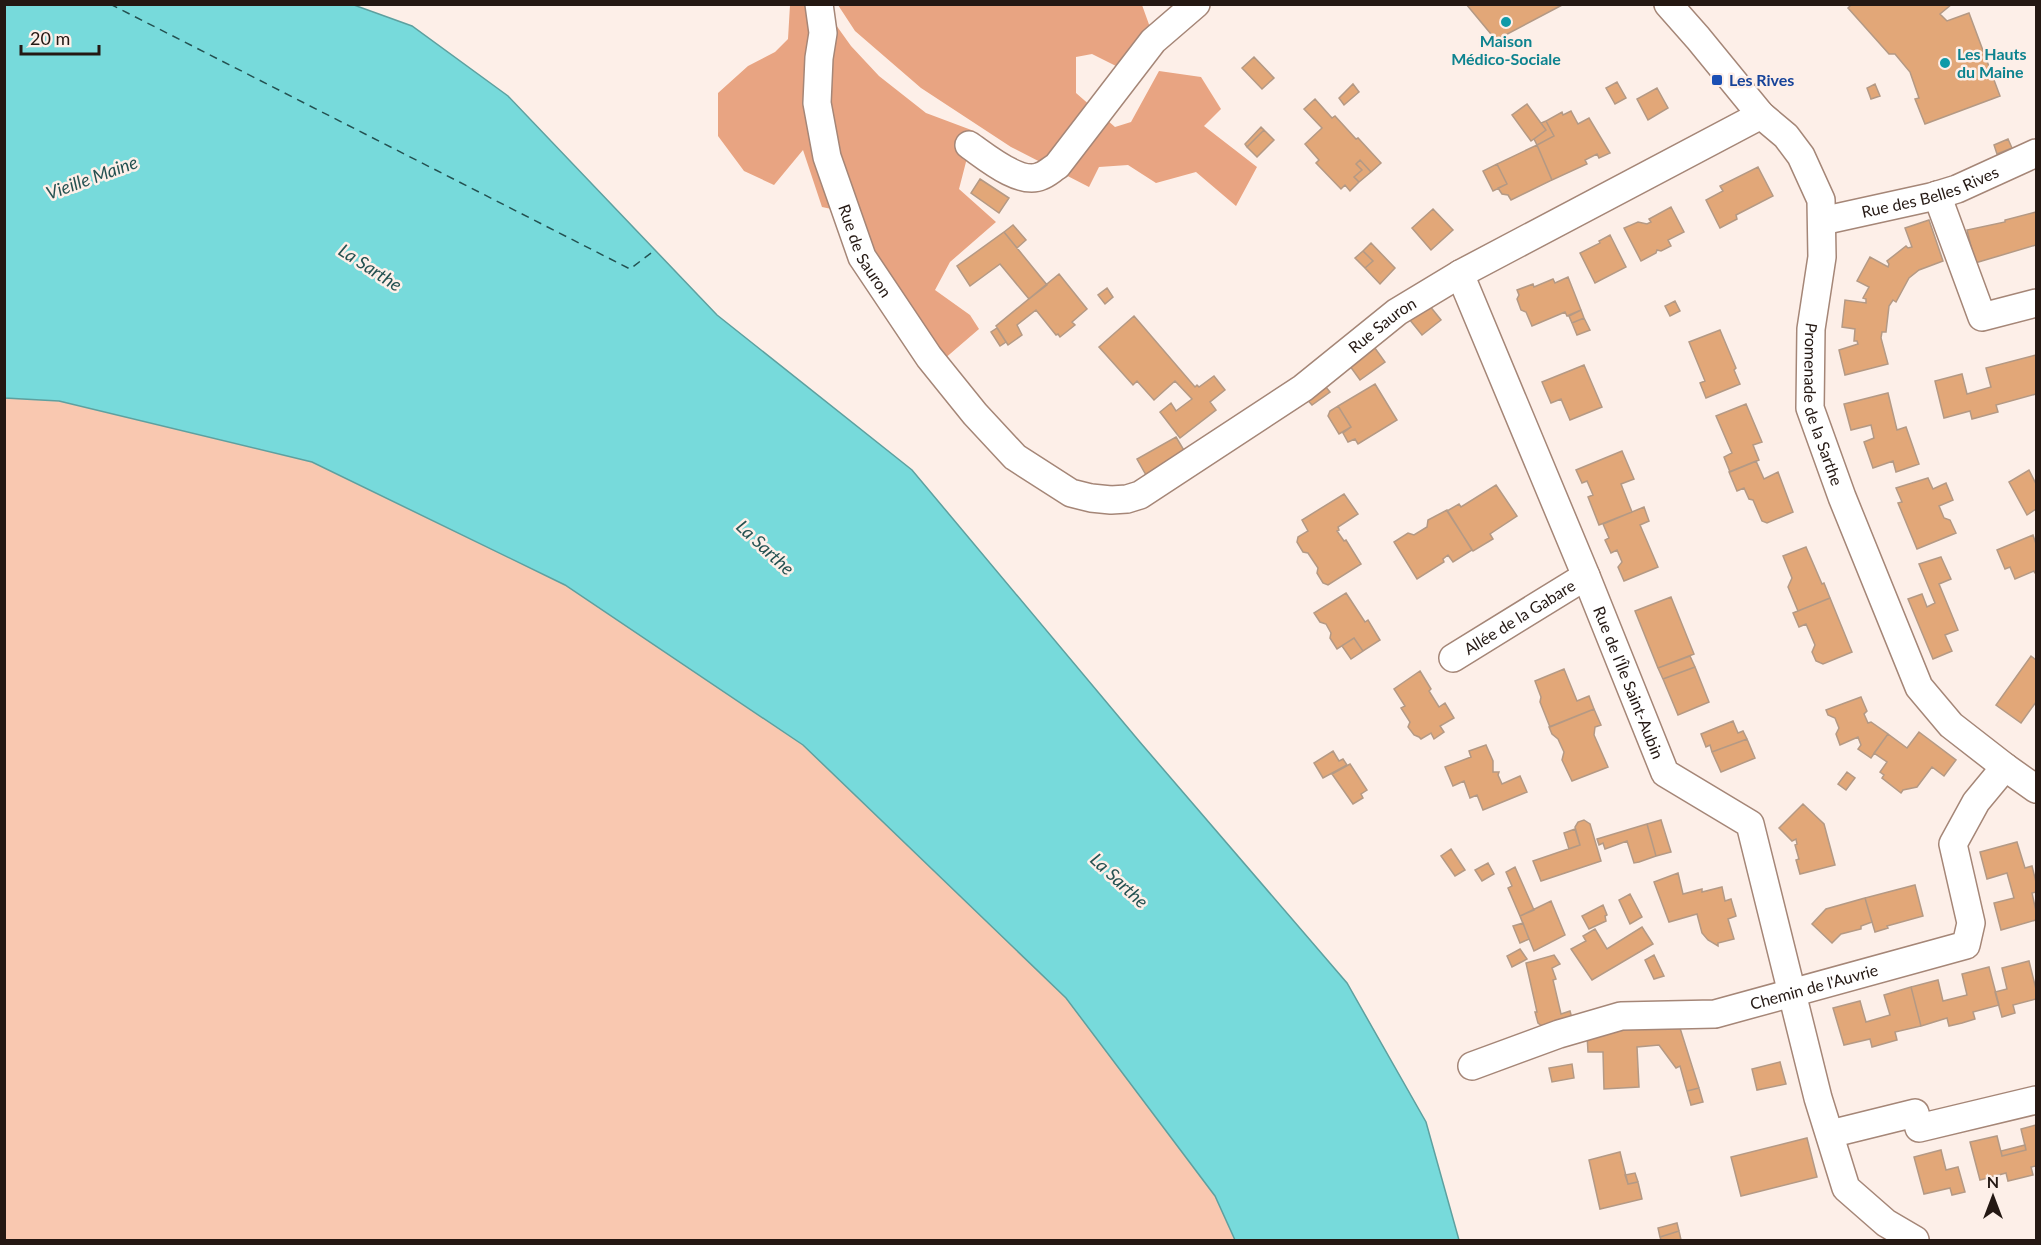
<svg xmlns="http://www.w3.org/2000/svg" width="2041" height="1245" font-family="Lato,sans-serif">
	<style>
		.green { fill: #f9c8b0 }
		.forest { fill: #e8a482 }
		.water { fill: #77dadb; stroke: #5ea09f; stroke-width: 1.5 }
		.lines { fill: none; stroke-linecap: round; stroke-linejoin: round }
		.ferry { stroke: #245151; stroke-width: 1.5; stroke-dasharray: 8 6; stroke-linecap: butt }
		.building { fill: #e2a778; stroke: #b49984; stroke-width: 1.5 }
		.street-casing { stroke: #a58677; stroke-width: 30 }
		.street { stroke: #fff; stroke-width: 27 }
		.culture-dot { fill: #0f9aa8; stroke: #fdefe8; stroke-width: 2 }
		.transit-dot { fill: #1a4fb4; stroke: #fdefe8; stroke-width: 2 }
		.labels { text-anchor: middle; stroke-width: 5; stroke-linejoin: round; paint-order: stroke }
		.culture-label { font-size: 16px; font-weight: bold; fill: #0d838f; stroke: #fdefe8 }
		.transit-label { font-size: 16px; font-weight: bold; fill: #164399; stroke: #fdefe8; text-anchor: start }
		.street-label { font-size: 16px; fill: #241813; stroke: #fdefe8 }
		.water-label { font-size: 18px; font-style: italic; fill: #245151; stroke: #fdefe8 }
	</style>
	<rect width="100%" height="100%" fill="#fdefe8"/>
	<path class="green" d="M5 398 59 401 312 462 565 585 803 745 1066 998 1215 1196 1235 1240H5Z"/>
	<path class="forest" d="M790 5H832L831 18 851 46 879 76 926 113 974 131 959 189 996 222 950 262 935 290 970 315 979 329 943 360 881 269 855 214 822 207 803 150 774 185 744 171 718 136V93L748 66 775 52 788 39Z
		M838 5H1142L1151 30 1120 68 1092 54 1076 57V93L1115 127 1131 122 1159 71 1201 77 1221 109 1204 126 1257 167 1236 206 1196 172 1156 183 1128 165 1099 167 1089 187 1011 147 921 88 855 31Z"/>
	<path class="water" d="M5 4 354 5 412 26 508 96 717 315 912 470 1139 741 1347 983 1426 1122 1459 1240H1235L1215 1196 1066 998 803 745 565 585 312 462 59 401 5 398Z"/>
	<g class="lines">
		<path class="ferry" d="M110 4 630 269 655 250"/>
	</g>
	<path class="building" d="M1466 4H1564L1496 40Z
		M1852 4H1952L1940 14 1947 21 1969 13 2000 96 1925 124 1915 99 1919 98 1910 72 1895 54H1889L1848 8Z
		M1254 57 1274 78 1262 89 1242 68Z
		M1617 82 1626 98 1615 104 1606 88Z
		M1353 84 1359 92 1344 105 1339 98Z
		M1875 84 1880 96 1871 99 1867 88Z
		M1657 88 1668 108 1648 120 1637 99Z
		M1315 99 1332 118 1335 116 1356 139 1358 138 1381 163 1371 172 1360 160 1356 164 1362 170 1354 177 1359 182 1350 191 1345 185 1341 189 1316 163 1319 160 1305 144 1322 128 1304 109Z
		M1527 104 1546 130 1531 141 1512 115Z
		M1571 111 1578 124 1589 118 1610 153 1599 158 1597 154 1585 160 1587 164 1552 180 1537 145 1554 136 1546 121 1562 112 1563 115Z
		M1546 121 1554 136 1537 145 1534 139 1546 130 1541 123Z
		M1261 127 1264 130 1247 147 1245 144Z
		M1264 130 1274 140 1257 157 1247 147Z
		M2008 139 2012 148 1997 154 1994 145Z
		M1537 145 1552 180 1511 200 1508 195 1502 194 1498 188 1507 184 1497 164Z
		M1360 160 1371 172 1359 182 1354 177 1362 170 1356 164Z
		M1497 164 1507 184 1493 191 1483 171Z
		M1758 167 1773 196 1736 215 1737 219 1720 228 1706 200 1723 191 1720 186Z
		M980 179 1009 198 999 213 971 193Z
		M1671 207 1684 232 1668 240 1671 246 1661 251 1657 250 1656 253 1641 261 1624 228 1638 222 1647 224 1651 222 1649 219Z
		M1433 209 1453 230 1431 250 1412 228Z
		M2036 212V245L1975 263 1967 230 2005 222V220Z
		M1929 220 1943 261 1919 270 1909 278 1896 302 1893 300 1889 306 1886 332H1882L1881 338 1888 364 1845 375 1839 350 1858 344 1857 341H1854L1855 329 1842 327 1845 300 1866 303V299L1863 298 1869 287 1857 281 1870 257 1888 267 1889 264 1887 261 1906 246 1908 248 1912 247 1905 228Z
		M1013 225 1026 240 1017 248 1004 232Z
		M1004 232 1047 285 1029 299 1000 264 970 286 957 266Z
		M1610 235 1626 267 1595 283 1580 253 1600 243 1599 241Z
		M1371 243 1395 268 1380 284 1365 268 1373 261 1363 251Z
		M1363 251 1373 261 1365 268 1355 258Z
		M1059 274 1087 309 1072 322 1075 325 1060 337 1058 334 1056 335 1036 310 1017 325 1022 335 1008 345 996 326Z
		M1568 277 1581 310 1567 316 1565 312 1532 326 1526 312 1521 310 1517 299 1519 295 1517 290 1533 284 1534 287 1553 279 1555 283Z
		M1107 288 1113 297 1105 304 1098 295Z
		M1675 301 1680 311 1670 316 1665 306Z
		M1429 305 1441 320 1422 335 1410 320Z
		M1581 310 1584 318 1572 323 1569 316Z
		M1134 316 1195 387 1197 385 1199 387 1214 376 1225 390 1210 402 1216 410 1180 438 1160 412 1171 403 1176 411 1192 399 1175 381 1154 400 1137 381 1133 385 1099 347Z
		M1584 318 1590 330 1577 335 1572 323Z
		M997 328 1006 342 1000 346 991 332Z
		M1720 330 1736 368 1734 370 1740 384 1706 398 1700 383 1705 381 1689 342Z
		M1372 344 1385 362 1360 380 1347 362Z
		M2036 355V394L1996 405 1998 412 1972 419 1970 411 1944 418 1935 381 1962 374 1967 394 1991 387 1986 368Z
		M1584 365 1602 407 1570 420 1561 399 1551 403 1542 382Z
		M1321 381 1330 392 1312 405 1303 395Z
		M1375 384 1397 420 1358 444 1355 439 1348 442 1343 433 1351 427 1338 406Z
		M1888 393 1897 430 1906 427 1919 464 1896 472 1893 461 1873 468 1864 442 1874 438 1871 425 1851 430 1844 404Z
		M1746 404 1762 442 1753 445 1759 460 1730 472 1724 457 1732 453 1716 416Z
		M1338 406 1351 427 1339 434 1328 416 1330 411Z
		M1176 437 1185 452 1146 475 1137 459Z
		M1622 451 1634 479 1621 484 1632 512 1599 525 1588 497 1593 495 1587 481 1582 483 1576 470Z
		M1756 461 1764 479 1778 472 1793 512 1767 523 1762 521 1753 500 1749 499 1744 488 1737 491 1729 472Z
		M2029 470 2036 484V509L2027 515 2009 482Z
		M1928 478 1933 489 1946 483 1953 500 1939 506 1944 518 1950 520 1956 533 1917 549 1898 503 1902 502 1896 488Z
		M1496 485 1517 516 1490 534 1493 539 1473 551 1447 511 1459 504 1461 507Z
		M1344 494 1358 514 1338 527 1339 530 1337 531 1344 541 1346 540 1361 564 1328 585 1323 583 1317 573 1318 568 1308 553 1303 552 1297 542 1298 537 1308 531 1302 520Z
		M1644 507 1649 521 1640 525 1658 567 1624 581 1618 567 1622 562 1617 550 1611 553 1605 540 1609 538 1603 524Z
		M1447 510 1472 550 1453 562 1448 555 1443 559 1444 562 1417 579 1394 542 1408 533 1414 535 1427 527 1428 520Z
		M2033 535 2036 544V573H2035L2034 571 2015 579 2010 567 2005 569 1997 550Z
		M1806 547 1822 584 1824 583 1830 598 1798 611 1788 587 1792 578 1783 556Z
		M1941 557 1951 579 1939 584 1958 630 1945 635 1952 651 1933 659 1908 599 1922 594 1927 607 1935 603 1919 564Z
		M1346 593 1365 622 1368 620 1380 640 1363 651 1354 638 1337 649 1330 638 1331 633 1326 624 1320 622 1314 613Z
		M1671 597 1694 654 1658 668 1635 611Z
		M1830 598 1852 652 1823 664 1816 661 1812 652 1815 645 1806 624 1799 627 1793 613Z
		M1354 638 1363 651 1351 659 1342 646Z
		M1690 656 1695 667 1663 679 1658 668Z
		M2031 656 2036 660V702L2021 723 1996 705Z
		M1695 667 1709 702 1678 715 1663 679Z
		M1564 669 1577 701 1589 696 1594 709 1550 727 1540 702 1541 697 1535 681Z
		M1420 671 1431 689 1429 691 1439 707 1445 703 1454 718 1440 726 1444 732 1434 739 1431 733 1421 739 1419 737 1414 735 1408 727 1410 722 1401 708 1405 706 1394 689Z
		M1861 697 1867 711 1864 714 1868 723 1871 722 1888 734 1871 758 1858 749 1861 745 1858 737 1840 745 1836 734 1839 728 1835 718 1828 715 1826 710Z
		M1594 709 1601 725 1595 727 1594 735 1608 767 1572 781 1562 760 1564 752 1558 739 1552 734 1549 727Z
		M1733 721 1738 733 1743 731 1747 739 1712 752 1710 745 1706 747 1701 734Z
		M1919 732 1956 760 1944 776 1932 767 1917 787 1903 790 1901 793 1882 778 1884 775 1880 772 1887 762 1874 753 1888 734 1907 748Z
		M1747 739 1755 758 1721 772 1712 752Z
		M1486 745 1493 761V772H1499L1498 775 1502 784 1520 776 1527 792 1483 810 1477 795 1470 798 1464 781 1453 786 1445 767 1471 757 1469 751Z
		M1333 751 1339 761 1343 759 1347 765 1323 778 1314 763Z
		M1350 764 1367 790 1361 794 1363 798 1353 804 1332 774Z
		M1847 772 1855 778 1846 790 1838 784Z
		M1803 804 1824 824 1835 865 1800 874 1796 860 1799 859 1795 845 1797 844 1796 839 1792 841 1779 828Z
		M1584 820 1590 824 1601 861 1541 881 1533 861 1580 845 1575 827 1578 822Z
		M1661 820 1671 852 1656 856 1647 824Z
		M1647 824 1656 856 1639 862 1634 863 1627 841 1605 849 1603 843 1599 845 1597 839Z
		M1575 829 1580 845 1569 849 1564 833Z
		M2017 842 2025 868 2032 866 2036 882V892L2032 893 2036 911V920L2001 930 1994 903 2014 898 2007 873 1987 879 1980 852Z
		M1451 849 1465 870 1455 876 1441 856Z
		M1488 863 1494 874 1482 881 1475 870Z
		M1515 867 1534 910 1520 916 1508 888 1512 886 1506 872Z
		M1678 873 1683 894 1702 889V892L1722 887 1725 901 1731 899 1736 916 1728 919 1734 939 1718 943V946L1708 940 1702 933 1697 914 1669 922 1654 882Z
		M1915 885 1923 916 1887 926 1888 928 1875 932 1865 898Z
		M1630 894 1642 917 1630 924 1619 900Z
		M1865 898 1872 922 1861 926V929L1841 934 1832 943 1812 924 1826 909Z
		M1551 901 1565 935 1534 951 1520 916Z
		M1603 905 1607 915 1605 916 1606 921 1589 929 1582 916Z
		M1523 923 1529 939 1520 943 1513 926Z
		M1642 927 1653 944 1592 980 1571 949 1586 941 1583 936 1595 929 1607 949Z
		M1520 949 1527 959 1512 967 1507 956Z
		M1554 955 1560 964 1552 968 1556 979 1553 980 1561 1014 1570 1011 1573 1022 1542 1026 1538 1023 1535 1012H1537L1526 963Z
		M1654 955 1664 976 1654 979 1645 960Z
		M2029 961 2036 989V999L2013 1005 2015 1013 2002 1017 1995 992 2007 989 2002 968Z
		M1989 967 1999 1005 1973 1012 1975 1019 1962 1023 1949 1026 1947 1018 1921 1026 1911 987 1938 980 1943 1001 1967 995 1962 974Z
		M1911 987 1921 1026 1895 1032 1897 1040 1872 1047 1870 1039 1844 1045 1833 1008 1860 1001 1866 1022 1890 1015 1884 995Z
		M1679 1025 1699 1088 1687 1091 1680 1066 1676 1068 1659 1045 1637 1047 1639 1087 1604 1089 1603 1052H1588L1587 1035 1625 1027Z
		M1780 1062 1786 1084 1757 1090 1752 1069Z
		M1572 1064 1574 1078 1552 1082 1549 1068Z
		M1699 1088 1703 1102 1691 1105 1687 1091Z
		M2036 1125V1166L2031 1167 2033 1175 2008 1181 2006 1173 1980 1180 1970 1142 1997 1136 2002 1156 2026 1150 2021 1129Z
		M1807 1138 1817 1177 1741 1196 1731 1157Z
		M2025 1145 2026 1150 2002 1156 2001 1151Z
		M1941 1150 1946 1170 1958 1167 1965 1192 1952 1195 1950 1188 1924 1194 1914 1157Z
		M1620 1152 1628 1184 1638 1182 1642 1199 1600 1209 1589 1160Z
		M1635 1173 1638 1182 1628 1184 1625 1175Z
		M1677 1223 1679 1231 1660 1237 1658 1228Z
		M1679 1231 1681 1240H1661L1660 1237Z"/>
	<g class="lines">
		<defs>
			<g id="street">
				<path id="s1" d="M819 4 823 33 819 58 817 103 827 157 862 257 929 357 975 414 1015 457 1071 493 1091 498 1111 500 1127 499 1140 495 1303 388 1397 312 1460 274 1761 115"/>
				<path id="s2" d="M1668 4 1698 38 1761 115 1786 136 1801 156 1821 200 1822 257 1811 329 1810 408 1842 497 1919 687 1951 725 2005 767 2036 789"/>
				<path d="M969 145C985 156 1020 186 1041 176 1047 174 1052 169 1057 166L1153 41 1196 4"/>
				<path d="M1937 195 1982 317 2036 303"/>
				<path id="s3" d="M1822 221 1931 197 1957 189 2036 153"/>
				<path id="s4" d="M1460 274 1586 576 1665 773 1750 824 1818 1098 1846 1188 1886 1223 1915 1240"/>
				<path id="s5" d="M1453 658 1586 576"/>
				<path id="s6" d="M1472 1066 1559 1034 1621 1016 1715 1014 1966 945 1971 923 1953 844 1976 802 2005 767"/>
				<path d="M1830 1134 1915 1113 1919 1128 2036 1100"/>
			</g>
		</defs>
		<use href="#street" class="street-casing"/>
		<use href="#street" class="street"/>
	</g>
	<g class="culture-dot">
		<circle cx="1506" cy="22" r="6"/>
		<circle cx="1945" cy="63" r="6"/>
	</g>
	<rect class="transit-dot" x="1711" y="74" width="12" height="12" rx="3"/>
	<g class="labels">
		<g class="culture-label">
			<text x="1506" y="47">Maison<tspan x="1506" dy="18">Médico-Sociale</tspan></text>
			<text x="1957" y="60" text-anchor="start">Les Hauts<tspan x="1957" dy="18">du Maine</tspan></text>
		</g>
		<g class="transit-label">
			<text x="1729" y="86">Les Rives</text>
		</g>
		<g class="street-label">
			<text dy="6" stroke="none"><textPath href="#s3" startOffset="112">Rue des Belles Rives</textPath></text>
			<text dy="6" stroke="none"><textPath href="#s1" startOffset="256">Rue de Sauron</textPath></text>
			<text dy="6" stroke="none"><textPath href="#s1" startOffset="946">Rue Sauron</textPath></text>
			<text dy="6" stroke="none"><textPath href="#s2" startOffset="458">Promenade de la Sarthe</textPath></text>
			<text dy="6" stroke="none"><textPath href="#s5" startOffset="78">Allée de la Gabare</textPath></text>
			<text dy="6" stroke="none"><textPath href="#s4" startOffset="442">Rue de l'Île Saint-Aubin</textPath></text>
			<text dy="6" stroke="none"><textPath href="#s6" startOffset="354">Chemin de l'Auvrie</textPath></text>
		</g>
		<g class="water-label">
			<text transform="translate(92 178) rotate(-20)" y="6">Vieille Maine</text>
			<text transform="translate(370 268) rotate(33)" y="6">La Sarthe</text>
			<text transform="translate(765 548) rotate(43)" y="6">La Sarthe</text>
			<text transform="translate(1119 881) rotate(43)" y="6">La Sarthe</text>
		</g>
	</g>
	<rect width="2041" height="1245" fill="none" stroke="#241813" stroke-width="12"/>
	<g transform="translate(1993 1197)" stroke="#fdefe8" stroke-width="4.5" paint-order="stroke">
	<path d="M0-4.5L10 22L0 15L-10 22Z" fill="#241813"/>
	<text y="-9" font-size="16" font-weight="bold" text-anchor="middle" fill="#241813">N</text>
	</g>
	<path d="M21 45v9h78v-9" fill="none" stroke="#241813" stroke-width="3"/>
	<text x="30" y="45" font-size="18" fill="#241813" stroke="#fdefe8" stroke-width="4.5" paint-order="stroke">20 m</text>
</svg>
